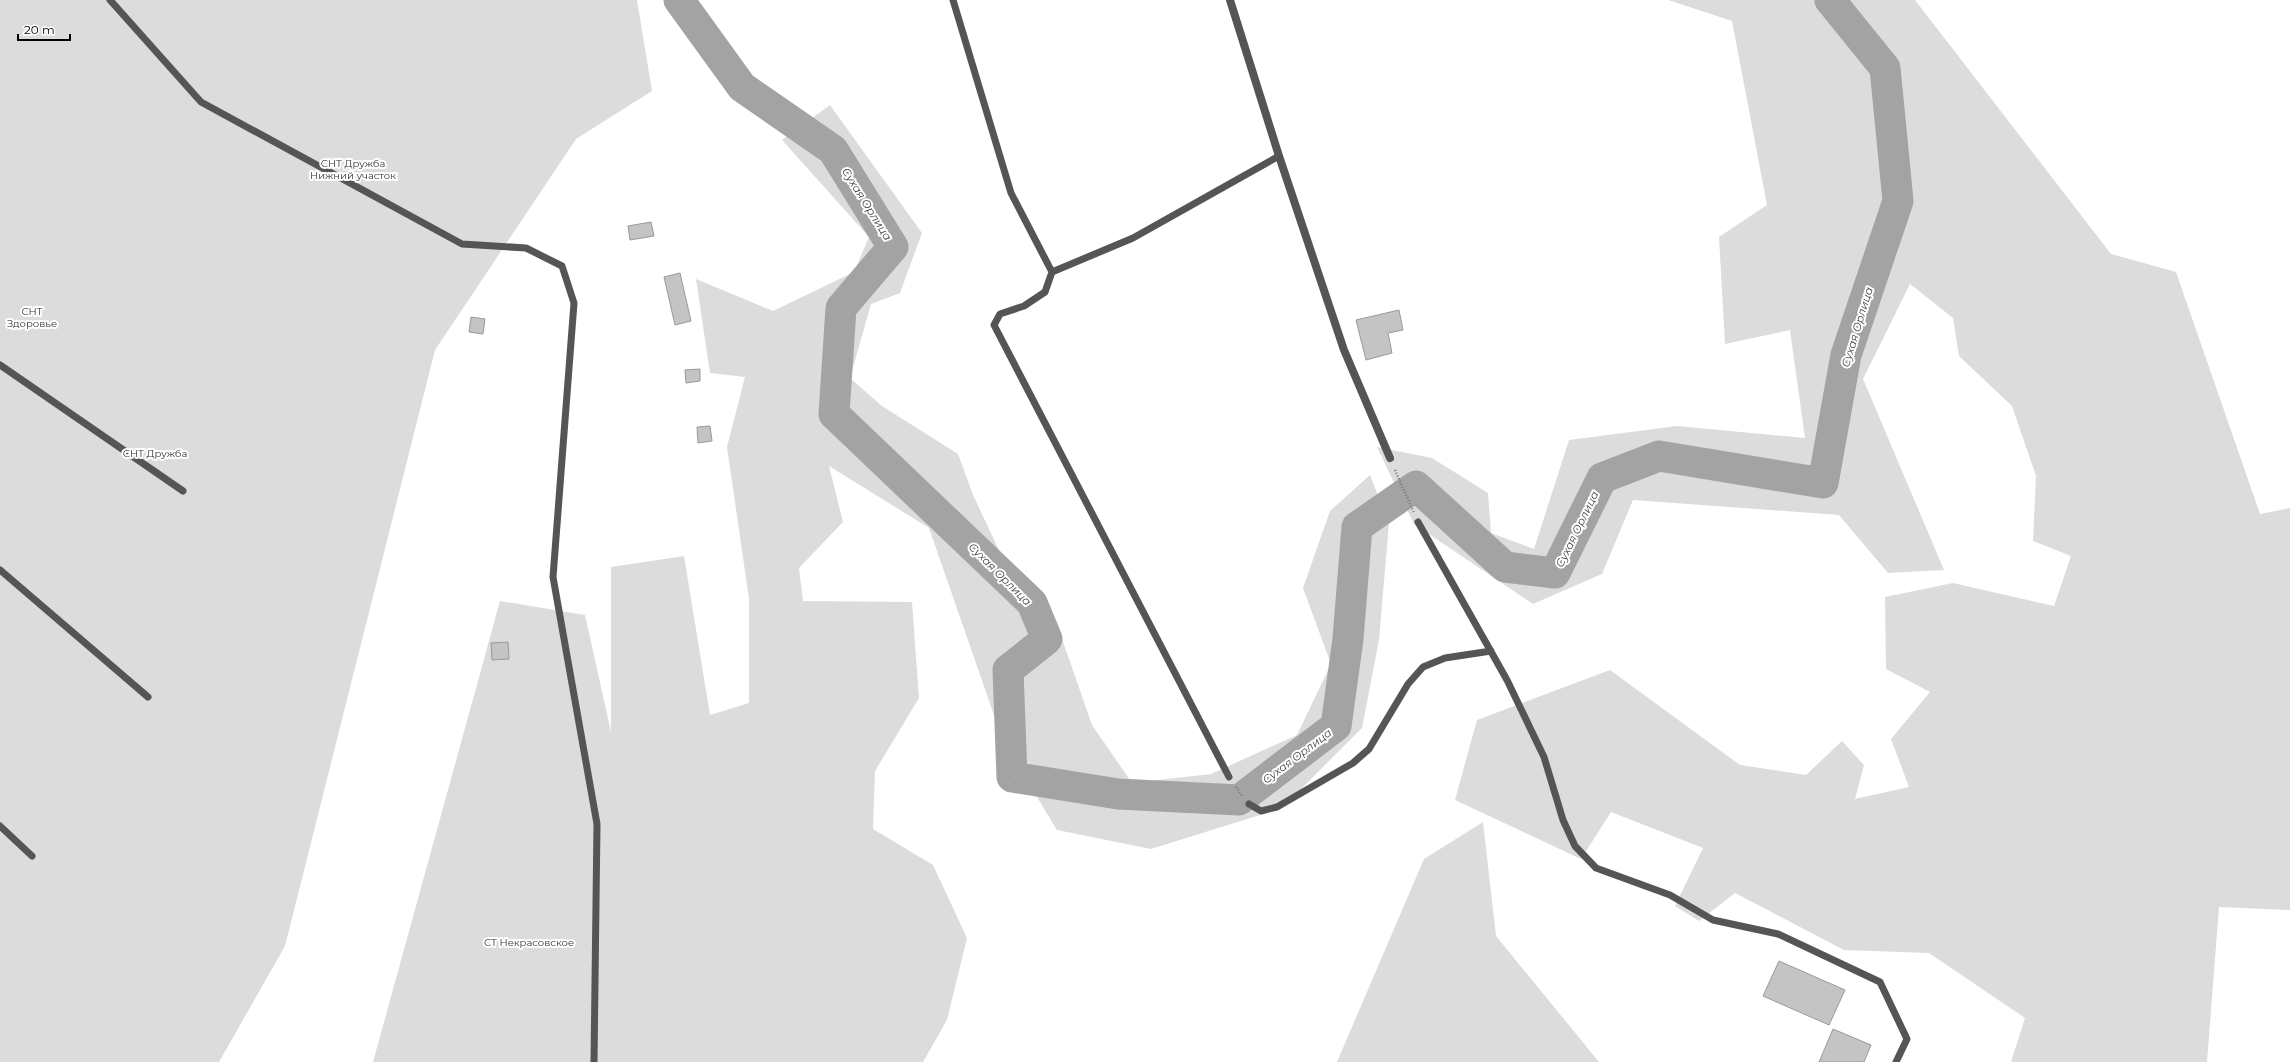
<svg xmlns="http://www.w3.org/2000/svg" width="2290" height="1062" font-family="Montserrat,sans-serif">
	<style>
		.green { fill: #dcdcdc }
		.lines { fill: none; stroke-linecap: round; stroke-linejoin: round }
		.river { stroke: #a3a3a3; stroke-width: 31 }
		.building { fill: #c4c4c4; stroke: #999 }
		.path { stroke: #777; stroke-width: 2.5; stroke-dasharray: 1 2; stroke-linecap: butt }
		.lane { stroke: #555; stroke-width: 7 }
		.street { stroke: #555; stroke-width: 8 }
		.labels { text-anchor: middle; stroke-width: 4; stroke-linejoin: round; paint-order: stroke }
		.park-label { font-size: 10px; fill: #333; stroke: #fff }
		.water-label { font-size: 11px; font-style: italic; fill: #444; stroke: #fff }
	</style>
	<rect width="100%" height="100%" fill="#fff"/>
	<path class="green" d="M0 0H637L652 91 576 139 435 350 285 946 219 1062H0Z
		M1668 0H1915L2111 254 2176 272 2260 514 2290 508V910L2219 907 2207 1062H2011L2025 1018 1929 953 1844 950 1735 893 1699 921 1675 906 1703 848 1611 812 1581 859 1455 800 1477 720 1610 670 1740 765 1806 775 1842 741 1864 765 1855 799 1909 787 1891 739 1930 692 1886 669 1885 597 1953 583 2054 606 2071 556 2033 541 2036 476 2012 406 1959 356 1953 318 1910 284 1863 379 1944 570 1888 573 1839 515 1633 500 1602 574 1533 604 1414 524 1377 447 1432 458 1488 493 1491 533 1534 549 1569 440 1677 426 1805 438 1790 330 1725 344 1719 237 1767 205 1732 21Z
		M830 105 922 233 900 293 871 304 850 378 882 406 958 454 973 495 1015 584 1061 636 1092 725 1132 783 1211 774 1297 735 1331 664 1303 588 1330 511 1370 475 1389 523 1379 640 1362 728 1282 808 1151 849 1057 830 1003 741 929 528 829 466 843 522 799 568 803 601 912 602 919 698 875 771 873 829 933 865 967 938 947 1020 923 1062H373L500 601 585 615 611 732V567L684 556 710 715 749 703V599L727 447 745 377 710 373 696 279 773 311 854 272 869 237 782 140Z
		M1483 822 1496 936 1599 1062H1337L1424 859Z"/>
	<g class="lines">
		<path class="river" d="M679 0 742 87 833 150 893 247 841 308 834 414 1032 603 1047 639 1008 670 1012 777 1118 794 1239 800 1336 726 1348 639 1357 527 1416 486 1505 567 1555 573 1602 478 1659 456 1823 483 1846 355 1898 201 1885 68 1830 0"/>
	</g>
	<path class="building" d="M651 222 654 236 630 240 628 226Z
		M680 273 691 321 675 325 664 277Z
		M1399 310 1403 330 1388 333 1392 353 1366 360 1356 320Z
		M471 317 485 319 483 334 469 332Z
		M700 369V381L686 383 685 370Z
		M710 426 712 441 698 443 697 427Z
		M508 642 509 659 492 660 491 643Z
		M1779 961 1845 990 1829 1025 1763 996Z
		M1833 1029 1871 1045 1864 1062H1819Z"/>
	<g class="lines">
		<path class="path" d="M1395 470 1414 513
			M1236 787 1242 796"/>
		<path class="lane" d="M110 0 201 102 462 244 526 248 562 266 574 303 553 577 597 824 594 1062
			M953 0 1011 193 1052 272 1045 292 1024 306 1000 314 994 325 1229 777
			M1052 272 1133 238 1279 156
			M0 365 183 491
			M1418 522 1507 680 1544 757 1563 820 1575 846 1596 868 1670 895 1713 920 1778 934 1880 982 1907 1039 1896 1062
			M0 570 148 697
			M1249 804 1261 811 1277 807 1353 763 1369 749 1408 684 1423 667 1445 658 1491 651
			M0 826 32 856"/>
		<path class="street" d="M1230 0 1279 156 1344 350 1390 458"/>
	</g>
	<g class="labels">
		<g class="park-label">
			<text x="353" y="167">СНТ Дружба<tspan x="353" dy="12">Нижний участок</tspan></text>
			<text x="32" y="315">СНТ<tspan x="32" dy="12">Здоровье</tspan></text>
			<text x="155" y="457">СНТ Дружба</text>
			<text x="529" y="946">СТ Некрасовское</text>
		</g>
		<g class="water-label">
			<text transform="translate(867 204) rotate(58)" y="4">Сухая Орлица</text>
			<text transform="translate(1857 327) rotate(-73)" y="4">Сухая Орлица</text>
			<text transform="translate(1577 529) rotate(-64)" y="4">Сухая Орлица</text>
			<text transform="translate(1000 574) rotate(45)" y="4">Сухая Орлица</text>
			<text transform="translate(1297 756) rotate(-37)" y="4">Сухая Орлица</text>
		</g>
	</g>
	<path d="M18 34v6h52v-6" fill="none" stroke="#000000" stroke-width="2"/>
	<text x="24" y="34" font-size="12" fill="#000000" stroke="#ffffff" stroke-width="3" paint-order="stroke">20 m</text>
</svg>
